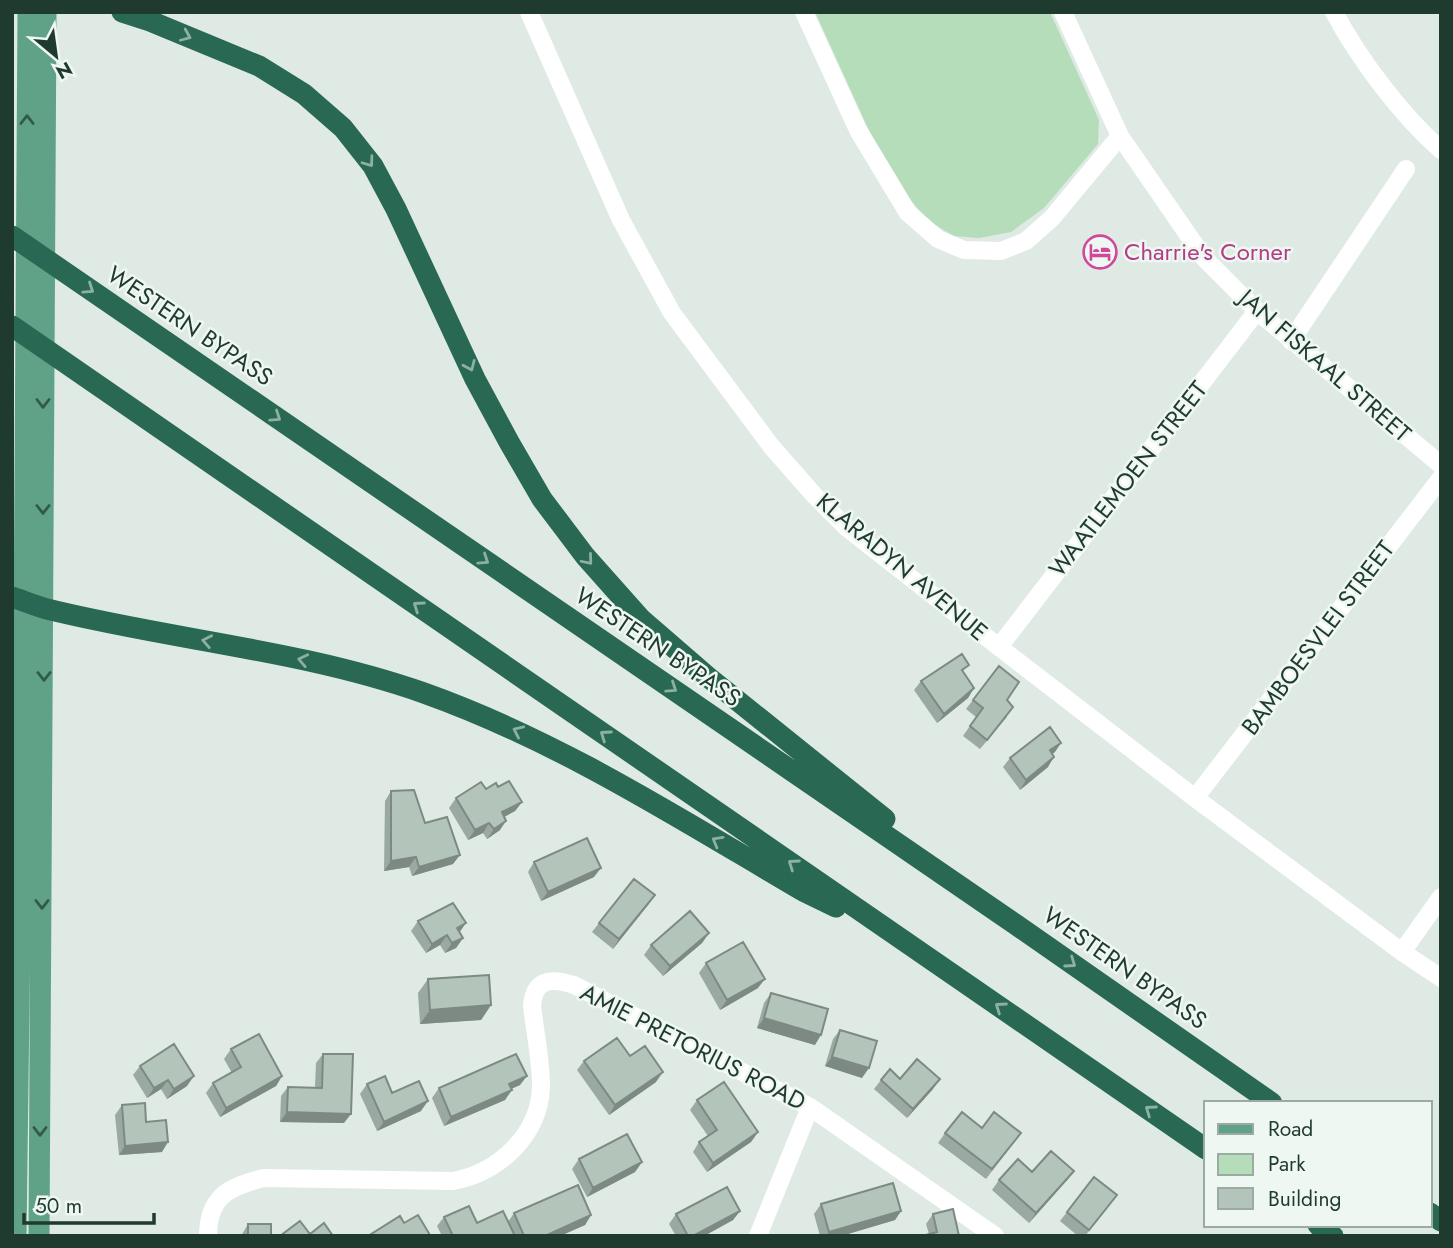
<svg xmlns="http://www.w3.org/2000/svg" width="1453" height="1248" font-family="Jost,sans-serif">
	<style>
		.green { fill: #b5ddba }
		.lines { fill: none; stroke-linecap: round; stroke-linejoin: round }
		.street { stroke: #fff; stroke-width: 18 }
		.primary { stroke: #60a287; stroke-width: 21 }
		.highway { stroke: #296852; stroke-width: 21 }
		.wall { fill: #9aa9a1 }
		.shaded-wall { fill: #7d8a83 }
		.building { fill: #b3c5bb; stroke: #7d8a83; stroke-width: 2 }
		.oneway { stroke: #8cb0a2 }
		.oneway2 { stroke: #325949 }
		.labels { text-anchor: middle; stroke-width: 5; stroke-linejoin: round; paint-order: stroke }
		.hotel-label { font-size: 24px; fill: #b23c85; stroke: #eef7f1; text-anchor: start }
		.street-label { font-size: 24px; fill: #1f3a2f; stroke: #eef7f1 }
	</style>
	<rect width="100%" height="100%" fill="#deeae3"/>
	<path class="green" d="M815 12H1050L1099 120 1098 144 1044 208 1011 232 979 238 954 236 930 222 906 195 872 137Z"/>
	<g class="lines">
		<path class="street" d="M529 12 621 220 672 313 771 446 814 495 847 528 999 647 1195 798 1402 952 1441 978
			M804 12 858 130 908 213 938 239 952 245 964 250 1001 251 1026 241 1052 218 1120 136
			M1063 12 1120 136 1204 258 1257 311 1441 465
			M1334 12C1359 59 1401 115 1441 150
			M1291 341 1406 169
			M999 647 1257 311
			M1195 798 1441 478
			M1402 952 1441 897
			M208 1236C208 1196 230 1186 264 1178L453 1181C498 1173 540 1135 541 1086 541 1060 535 1032 532 1006 534 978 552 978 574 985L810 1107 995 1236
			M758 1236 810 1107"/>
		<path class="primary" d="M16 1236 24 626 28 12
			M39 1236 46 12"/>
		<path class="highway" d="M122 12 150 21 259 66 304 94 343 128 373 166 396 209 475 379 509 442 542 499 585 556 641 619 708 677 885 819
			M12 236 1015 924 1272 1103
			M12 326 1206 1149
			M12 597C24 601 36 606 47 609 172 640 302 650 424 693 559 741 680 819 803 891L836 907
			M1430 1213 1441 1221
			M1318 1225 1333 1236"/>
	</g>
	<path class="wall" d="M964 673 974 688 968 698 937 723 914 690 921 681Z
		M973 700H1007V717L980 749 963 736 976 717 966 709Z
		M1055 752 1052 754 1048 767 1020 790 1003 767 1010 758Z
		M498 787 522 802 515 811 504 817 500 830 487 839 483 833 468 840 449 808 456 798 486 789Z
		M391 791 425 823 453 864 412 876 409 867 384 871 385 801Z
		M534 862 594 877 541 901 528 872Z
		M655 895 613 949 592 932 599 923Z
		M418 921 459 932 463 938 456 948 445 953 440 945 426 953 411 931Z
		M709 933 702 943 663 976 644 955 651 945Z
		M706 963 758 988 720 1010 699 973Z
		M428 979 491 1005 481 1020 420 1024 418 993Z
		M771 993 815 1045 757 1028 764 1003Z
		M840 1030 862 1078 825 1066 833 1039Z
		M231 1049 282 1076 276 1086 220 1117 206 1093 213 1083 232 1073 224 1059Z
		M323 1054 344 1123 280 1122 281 1096 288 1087H315L316 1063Z
		M630 1056 656 1082 609 1115 577 1070 584 1061Z
		M140 1066 187 1086 167 1099 161 1089 147 1098 133 1075Z
		M900 1079 933 1089 907 1118 874 1089 881 1080Z
		M367 1084 392 1093 421 1111 377 1131 360 1094Z
		M520 1085 511 1089 505 1100 444 1126 432 1098 439 1088Z
		M697 1100 758 1132 751 1142 707 1172 693 1152 699 1142 708 1136 690 1110Z
		M122 1105 162 1152 119 1155 115 1115Z
		M982 1128 1021 1133 986 1179 938 1143 945 1133Z
		M579 1159 642 1162 635 1172 587 1197 572 1169Z
		M1074 1171 1067 1180 1029 1223 992 1190 999 1180 1032 1172Z
		M1117 1195 1085 1236H1078L1060 1221 1067 1212Z
		M821 1204 901 1211 895 1220 841 1236H820L814 1214Z
		M740 1211 733 1220 704 1236H676L669 1224 676 1214Z
		M514 1213 591 1215 585 1225 560 1236H442L437 1226 444 1217 477 1223 508 1222Z
		M933 1214 959 1236 929 1234 926 1224Z
		M248 1224 271 1236H241Z"/>
	<path class="shaded-wall" d="M974 688 968 698 937 723 944 714Z
		M1061 743 1055 752 1043 760 1050 750Z
		M1054 757 1048 767 1020 790 1026 780Z
		M522 802 515 811 495 822 502 812Z
		M506 821 500 830 487 839 494 829Z
		M489 823 483 833 468 840 475 830Z
		M460 855 453 864 412 876 419 867Z
		M416 857 409 867 384 871 391 861Z
		M601 868 594 877 541 901 548 892Z
		M655 895 648 905 613 949 619 939Z
		M466 923 459 933 457 928Z
		M709 933 702 943 663 976 670 966Z
		M447 935 440 945 426 953 432 944Z
		M463 938 456 948 445 953 452 943Z
		M765 979 758 988 720 1010 727 1000Z
		M491 1005 481 1020 420 1024 430 1010Z
		M764 1018 821 1035 815 1045 757 1028Z
		M832 1057 869 1068 862 1078 825 1066Z
		M663 1072 656 1082 609 1115 615 1105Z
		M194 1076 187 1086 167 1099 174 1089Z
		M282 1076 276 1086 220 1117 226 1108Z
		M527 1076 520 1085 502 1093 509 1084Z
		M940 1079 933 1089 907 1118 913 1109Z
		M168 1080 161 1089 147 1098 154 1088Z
		M512 1090 505 1100 444 1126 451 1117Z
		M428 1101 421 1111 377 1131 384 1122Z
		M287 1112 351 1114 344 1123 280 1122Z
		M758 1132 751 1142 707 1172 713 1163Z
		M168 1142 162 1152 119 1155 125 1146Z
		M642 1162 635 1172 587 1197 593 1188Z
		M1074 1171 1067 1180 1029 1223 1036 1213Z
		M740 1211 733 1220 704 1236H693Z
		M901 1211 895 1220 841 1236H826L829 1232Z
		M591 1215 585 1225 560 1236H545Z"/>
	<path class="building" d="M962 654 969 665 962 670 974 688 944 714 921 681Z
		M999 666 1019 682 1007 700 1013 707 987 740 970 726 983 708 973 700Z
		M1050 727 1061 743 1050 750 1054 757 1026 780 1010 758Z
		M509 781 522 802 502 812 506 821 494 829 489 823 475 830 456 798 481 782 486 789 496 783 498 787Z
		M414 790 425 823 447 817 460 855 419 867 416 857 391 861V791Z
		M587 838 601 868 548 892 534 862Z
		M634 879 655 895 619 939 599 923Z
		M453 903 466 923 457 928 463 938 452 943 447 935 432 944 418 921Z
		M690 911 709 933 670 966 651 945Z
		M743 942 765 979 727 1000 706 963Z
		M489 975 491 1005 430 1010 428 979Z
		M771 993 828 1009 821 1035 764 1018Z
		M840 1030 877 1041 869 1068 832 1057Z
		M259 1034 282 1076 226 1108 213 1083 241 1067 231 1049Z
		M617 1038 630 1056 645 1046 663 1072 615 1105 584 1061Z
		M174 1044 194 1076 174 1089 168 1080 154 1088 140 1066Z
		M323 1054H353L351 1114 287 1112 288 1087 322 1088Z
		M516 1054 527 1076 509 1084 512 1090 451 1117 439 1088Z
		M917 1059 940 1079 913 1109 881 1080 890 1069 900 1079Z
		M385 1076 392 1093 419 1081 428 1101 384 1122 367 1084Z
		M724 1082 758 1132 713 1163 699 1142 717 1130 697 1100Z
		M145 1103 146 1122 166 1120 168 1142 125 1146 122 1105Z
		M962 1112 982 1128 994 1112 1021 1133 992 1169 945 1133Z
		M627 1134 642 1162 593 1188 579 1159Z
		M1051 1151 1074 1171 1036 1213 999 1180 1018 1159 1032 1172Z
		M1094 1177 1117 1195 1089 1230 1067 1212Z
		M893 1183 901 1211 829 1232 821 1204Z
		M578 1185 591 1215 545 1236H524L514 1213Z
		M727 1187 740 1211 693 1236H688L676 1214Z
		M469 1206 477 1223 503 1211 515 1236H453L444 1217Z
		M953 1209 959 1236H922L937 1232 933 1214Z
		M418 1215 430 1235 428 1236H368L400 1216 404 1223Z
		M300 1221 310 1234 324 1223 333 1236H280Z
		M248 1224H271V1236H248Z"/>
	<defs><path id="oneway-chevron" d="M-2-3.5L2.5 0L-2 3.5" fill="none" stroke-width="1.6" stroke-linecap="round" stroke-linejoin="round" transform="scale(1.75)"/></defs>
	<g class="oneway">
		<use href="#oneway-chevron" transform="translate(186 36) rotate(23)"/>
		<use href="#oneway-chevron" transform="translate(369 162) rotate(54)"/>
		<use href="#oneway-chevron" transform="translate(89 289) rotate(34)"/>
		<use href="#oneway-chevron" transform="translate(470 366) rotate(66)"/>
		<use href="#oneway-chevron" transform="translate(276 417) rotate(34)"/>
		<use href="#oneway-chevron" transform="translate(484 560) rotate(34)"/>
		<use href="#oneway-chevron" transform="translate(588 560) rotate(50)"/>
		<use href="#oneway-chevron" transform="translate(418 606) rotate(-145)"/>
		<use href="#oneway-chevron" transform="translate(207 641) rotate(-169)"/>
		<use href="#oneway-chevron" transform="translate(303 660) rotate(-168)"/>
		<use href="#oneway-chevron" transform="translate(672 688) rotate(34)"/>
		<use href="#oneway-chevron" transform="translate(518 731) rotate(-155)"/>
		<use href="#oneway-chevron" transform="translate(605 735) rotate(-145)"/>
		<use href="#oneway-chevron" transform="translate(717 841) rotate(-150)"/>
		<use href="#oneway-chevron" transform="translate(793 864) rotate(-145)"/>
		<use href="#oneway-chevron" transform="translate(1071 963) rotate(35)"/>
		<use href="#oneway-chevron" transform="translate(1000 1007) rotate(-145)"/>
		<use href="#oneway-chevron" transform="translate(1150 1110) rotate(-145)"/>
	</g>
	<g class="oneway2">
		<use href="#oneway-chevron" transform="translate(27 120) rotate(-90)"/>
		<use href="#oneway-chevron" transform="translate(43 403) rotate(90)"/>
		<use href="#oneway-chevron" transform="translate(43 509) rotate(90)"/>
		<use href="#oneway-chevron" transform="translate(44 676) rotate(90)"/>
		<use href="#oneway-chevron" transform="translate(42 904) rotate(90)"/>
		<use href="#oneway-chevron" transform="translate(40 1131) rotate(90)"/>
	</g>
	<defs>
		<symbol id="hotel-ring" viewBox="-11 -11 22 22"><circle r="9.5" fill="#eef7f1" stroke="#d1479c" stroke-width="1.5"/><path d="M-6-4.5h1.5V1H6V5H4.5V3h-9V5H-6ZM-4 0a1.8 1.8 0 1 1 3.6 0ZM.5 0V-2.5h3Q6-2.5 6 0Z" fill="#d1479c"/></symbol>
	</defs>
	<g fill-rule="evenodd">
		<use href="#hotel-ring" x="1081" y="233" width="38" height="38"/>
	</g>
	<g class="labels">
		<g class="hotel-label">
			<text x="1124" y="260">Charrie's Corner</text>
		</g>
		<g class="street-label">
			<text transform="translate(190 326) rotate(34)" y="8">WESTERN BYPASS</text>
			<text transform="translate(1325 366) rotate(41)" y="8">JAN FISKAAL STREET</text>
			<text transform="translate(1128 479) rotate(-52)" y="8">WAATLEMOEN STREET</text>
			<text transform="translate(902 567) rotate(40)" y="8">KLARADYN AVENUE</text>
			<text transform="translate(1318 638) rotate(-53)" y="8">BAMBOESVLEI STREET</text>
			<text transform="translate(658 647) rotate(34)" y="8">WESTERN BYPASS</text>
			<text transform="translate(1125 968) rotate(35)" y="8">WESTERN BYPASS</text>
			<text transform="translate(693 1047) rotate(27)" y="8">AMIE PRETORIUS ROAD</text>
		</g>
	</g>
	<rect width="1453" height="1248" fill="none" stroke="#1f3a2f" stroke-width="28"/>
	<rect x="1204" y="1101" width="228" height="126" fill="#eef7f1" stroke="#9baba3" stroke-width="2"/>
	<rect x="1218" y="1124" width="35" height="10" fill="#60a287" stroke="#9baba3" stroke-width="2"/>
	<text x="1268" y="1136" font-size="21" fill="#1f3a2f">Road</text>
	<rect x="1218" y="1154" width="35" height="21" fill="#b5ddba" stroke="#9baba3" stroke-width="2"/>
	<text x="1268" y="1171" font-size="21" fill="#1f3a2f">Park</text>
	<rect x="1218" y="1188" width="35" height="21" fill="#b3c5bb" stroke="#9baba3" stroke-width="2"/>
	<text x="1268" y="1206" font-size="21" fill="#1f3a2f">Building</text>
	<g transform="translate(56 56) rotate(151)" stroke="#eef7f1" stroke-width="5" paint-order="stroke">
	<path d="M0-5L12 26L0 18L-12 26Z" fill="#1f3a2f"/>
	<text y="-10" font-size="19" font-weight="bold" text-anchor="middle" fill="#1f3a2f">N</text>
	</g>
	<path d="M24 1213v10h130v-10" fill="none" stroke="#1f3a2f" stroke-width="3.5"/>
	<text x="35" y="1213" font-size="21" fill="#1f3a2f" stroke="#eef7f1" stroke-width="5" paint-order="stroke">50 m</text>
</svg>
